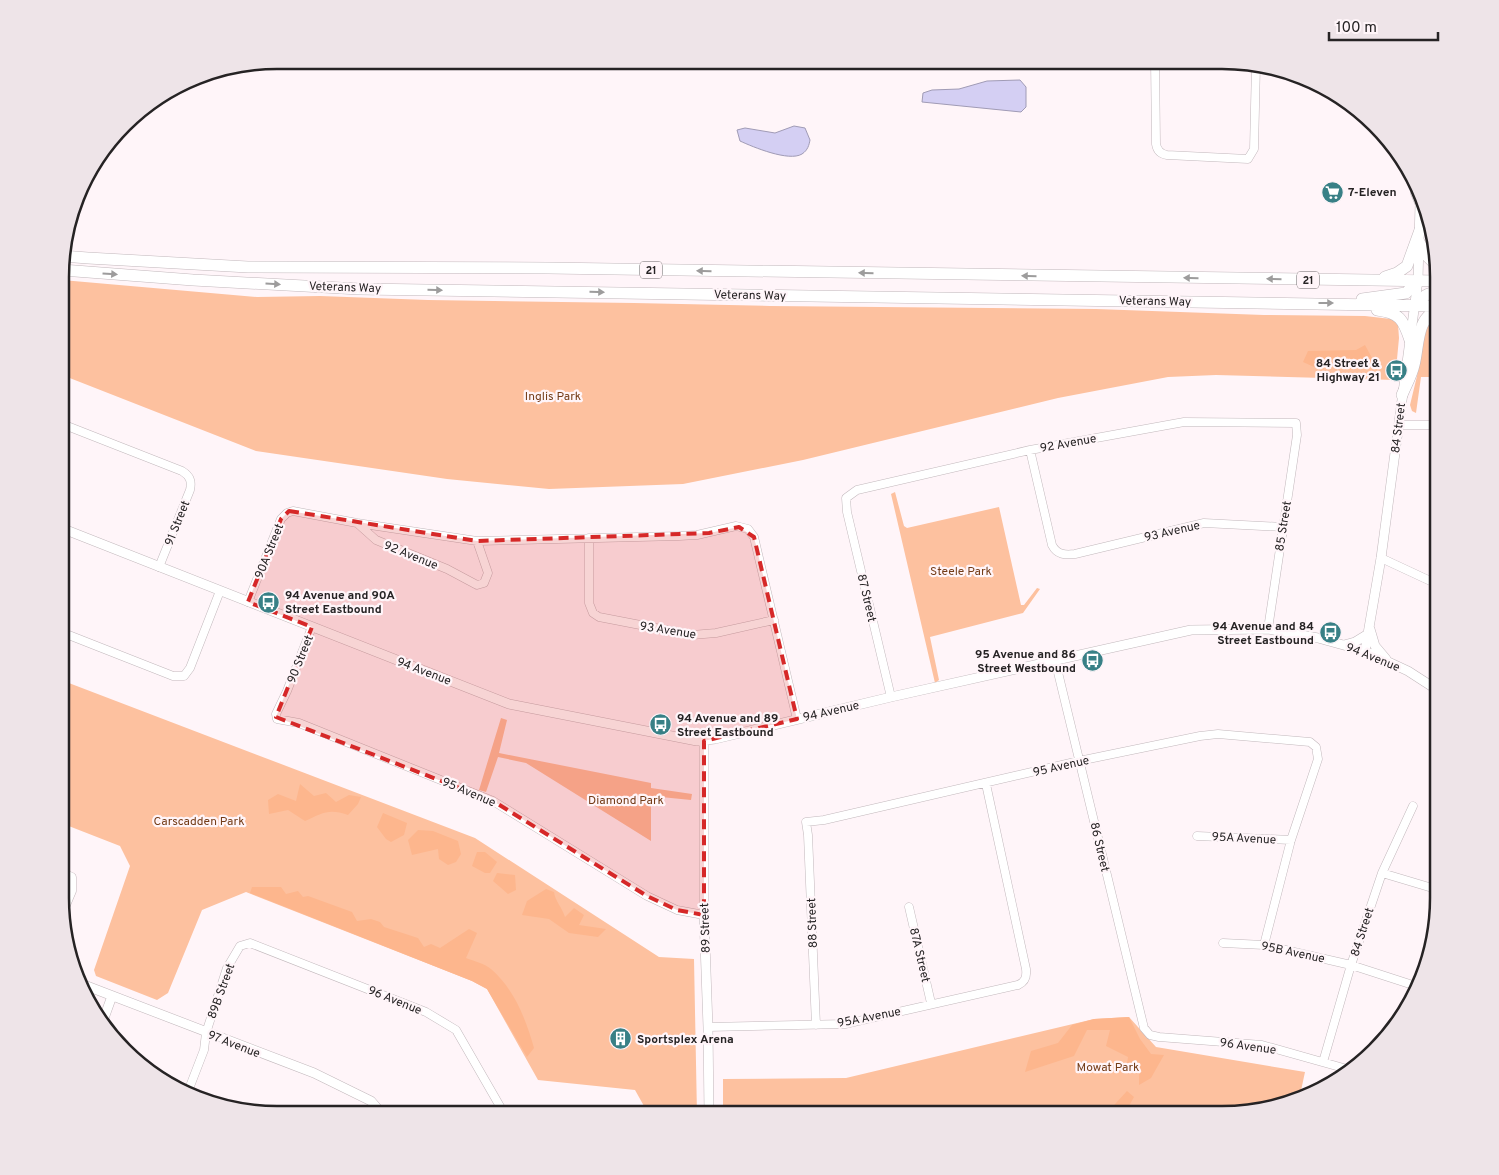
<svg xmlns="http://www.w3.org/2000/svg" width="1499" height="1175" font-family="Overpass,sans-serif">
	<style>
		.green { fill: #fdc19f }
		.forest { fill: #fdb68d }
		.water { fill: #d4cff3; stroke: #a09bb5 }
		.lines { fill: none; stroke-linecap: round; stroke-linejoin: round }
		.minor-casing { stroke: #c2b8bc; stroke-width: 9 }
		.tertiary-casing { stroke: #c2b8bc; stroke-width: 10 }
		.primary-casing { stroke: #c2b8bc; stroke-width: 12 }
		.minor { stroke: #fff; stroke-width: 8 }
		.tertiary { stroke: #fff; stroke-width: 9 }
		.primary { stroke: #fff; stroke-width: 11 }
		.oneway { fill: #9d9c9c }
		.marked { fill: #d62828; fill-opacity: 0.2; stroke: #d62828; stroke-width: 4; stroke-dasharray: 10 6; stroke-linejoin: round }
		.labels { text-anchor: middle; stroke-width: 4.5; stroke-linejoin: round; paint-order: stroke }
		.shield { fill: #fff5f9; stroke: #676264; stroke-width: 1 }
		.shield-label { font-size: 11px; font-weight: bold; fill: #262324 }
		.poi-label { font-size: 12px; font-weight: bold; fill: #262324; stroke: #fff5f9; text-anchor: start }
		.street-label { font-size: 12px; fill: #262324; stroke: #fff5f9 }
		.park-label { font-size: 12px; fill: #743c17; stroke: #fff5f9 }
		.rim { fill: none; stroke: #262324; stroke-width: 2.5 }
	</style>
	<rect width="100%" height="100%" fill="#fff5f9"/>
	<path class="green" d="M62 280 257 297 320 296 428 300 634 303 770 306 1096 309 1264 315 1365 316 1391 319 1398 324 1399 338 1395 380 1216 375 1168 377 1058 398 803 460 683 484 549 489 447 479 256 451 62 375Z
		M1439 316V377H1421L1416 413 1412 411 1410 405 1417 376 1426 323Z
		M895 492 904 526 907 528 999 507 1021 605H1024L1037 588 1040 589 1023 613 930 637 939 680 935 683 891 494Z
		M61 680 475 838 659 957 694 959 697 1115H649L635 1090 538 1080 487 989 472 981 246 892 202 910 168 993 157 1000 96 976 94 970 130 866 120 846 61 823Z
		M501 718 507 720 499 753 651 783V788L692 794 691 800 651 796V841L526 763 498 757 486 792 479 790Z
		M1129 1017 1156 1047 1305 1072 1299 1100 1223 1115H723V1079L846 1078 1094 1019Z"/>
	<path class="forest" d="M1365 345 1372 358 1368 365C1353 367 1334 369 1321 363L1314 367 1303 362 1308 351 1356 350Z
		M300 784 314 796 326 793 336 802 349 795 361 797 358 804 348 815C329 808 322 813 305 821L288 810 269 814 268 800 278 794 296 801Z
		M383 813 407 823 404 835 391 842 386 839 377 827Z
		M418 830 433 831 458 841 461 854 456 862 448 865 439 859 438 849 412 855 408 840Z
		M477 852H485L497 862 490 873H485L472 866Z
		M497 873 515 875 516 890 508 894 493 881Z
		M252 887H281L286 894 298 891 303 897 308 896 352 912 357 921 371 919 380 922 384 927 418 938 424 947 431 944 440 948 469 929 477 933 466 958C474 961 485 964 491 969 515 990 526 1020 534 1048L527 1057 487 989 472 981 250 893Z
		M546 889 554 892C555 901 562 907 565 917L574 908 584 915 579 925 606 929 598 937 569 933 549 919 522 915 527 901Z
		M1129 1017 1140 1039 1151 1054 1164 1055 1151 1078 1139 1085V1074L1126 1070 1128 1057 1106 1046 1110 1030H1087L1074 1056 1025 1072 1031 1051 1058 1043 1072 1025 1094 1019Z
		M1127 1091 1134 1097 1124 1115H1105Z"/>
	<path class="water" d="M1020 80 1026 87V107L1021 112 922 102 923 93 932 90 959 89 987 81Z
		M794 126 805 128 810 140C809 145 808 150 802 154 789 162 753 147 740 141L737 130 745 128 775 133Z"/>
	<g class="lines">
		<defs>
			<path id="minor" d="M1155 60 1156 144C1157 150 1160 154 1167 155L1248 159 1254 149 1256 65
				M62 424 182 471C190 476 192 481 190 490L159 567
				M1398 425H1439
				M1030 450 1052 545C1057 555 1065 555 1075 554L1204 523 1283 527
				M357 523 376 540 447 569 477 585 484 583 488 573 477 541
				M589 538V603L593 613 599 617 692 635 716 633 774 620
				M1381 558 1439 585
				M248 602 281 519 287 513 293 511 357 523 477 541 679 536 697 535 736 526 748 529 754 537 797 719
				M312 627 287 691 276 714 277 719 299 723 493 801 647 896 677 910 704 915
				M61 632 173 676H184L190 668 220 591
				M1055 660 1144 1028 1150 1035 1159 1037 1262 1045 1347 1069
				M891 697 847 512 846 498 857 490 1030 450 1184 422 1296 423 1297 435 1268 629
				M1197 836 1291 840
				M61 872 72 877V891L61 917
				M1382 873 1439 890
				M909 907 931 1003
				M1223 943 1264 945 1351 965 1419 987
				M816 1025 808 835 806 822 824 820 1079 761 1200 736 1218 734 1310 742 1316 747 1318 759 1291 840 1264 945
				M708 1027 845 1024 1018 985C1025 982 1027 977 1026 969L986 784
				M1323 1062 1351 965 1382 873 1413 806
				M187 1094 204 1050 206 1033 227 968 240 946 250 943 426 1012 456 1030 505 1115"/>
			<path id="tertiary" d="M61 528 509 704 697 741 715 739 891 697 1191 630 1268 629 1318 638 1365 651 1408 671 1439 691
				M1370 629 1375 646 1386 659
				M1344 645 1355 642 1368 634
				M1365 651 1381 558 1418 280 1420 204 1415 192 1416 180
				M704 741V915L708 1027 709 1115
				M79 983 314 1073 371 1101 383 1115
				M103 1021 112 996"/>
			<path id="primary" d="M1419 242 1427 256 1437 266
				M62 256 88 258 248 267 548 268 1439 281
				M62 270 193 280 360 289 1439 306
				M1385 277 1397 273 1407 266 1420 230
				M1362 299 1406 293 1418 280
				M1415 306C1422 296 1427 293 1439 292
				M1377 310C1400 313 1403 319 1410 340
				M1402 395C1406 385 1412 375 1414 365 1419 347 1416 315 1439 311"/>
		</defs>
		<use href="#minor" class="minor-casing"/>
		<use href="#tertiary" class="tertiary-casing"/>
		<use href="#primary" class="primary-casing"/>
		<use href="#minor" class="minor"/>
		<use href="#tertiary" class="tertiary"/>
		<use href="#primary" class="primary"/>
	</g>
	<defs><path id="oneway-solid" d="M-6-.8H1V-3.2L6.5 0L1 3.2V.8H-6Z" transform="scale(1.25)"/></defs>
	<g class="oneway">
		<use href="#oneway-solid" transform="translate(704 271) rotate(-179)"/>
		<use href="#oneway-solid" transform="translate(866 273) rotate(-179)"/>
		<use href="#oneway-solid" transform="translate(110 274) rotate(4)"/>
		<use href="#oneway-solid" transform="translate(1029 276) rotate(-179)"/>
		<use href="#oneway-solid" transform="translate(1191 278) rotate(-179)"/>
		<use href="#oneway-solid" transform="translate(1274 279) rotate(-179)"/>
		<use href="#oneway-solid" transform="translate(273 284) rotate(3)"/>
		<use href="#oneway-solid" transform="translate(435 290) rotate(1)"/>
		<use href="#oneway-solid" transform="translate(597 292) rotate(1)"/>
		<use href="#oneway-solid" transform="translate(1326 303)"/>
	</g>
	<path class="marked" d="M289 511 477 541 709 533 739 527 754 537 797 719 704 741V915L677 910 647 896 493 801 276 717 312 627 248 602 281 519Z"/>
	<defs>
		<symbol id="supermarket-disc" viewBox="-11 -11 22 22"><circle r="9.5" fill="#388086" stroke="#fff5f9"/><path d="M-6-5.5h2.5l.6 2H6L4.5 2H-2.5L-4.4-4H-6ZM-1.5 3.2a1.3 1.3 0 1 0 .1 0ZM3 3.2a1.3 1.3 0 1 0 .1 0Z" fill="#fff"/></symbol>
		<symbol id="bus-disc" viewBox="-11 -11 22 22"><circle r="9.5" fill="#388086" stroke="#fff5f9"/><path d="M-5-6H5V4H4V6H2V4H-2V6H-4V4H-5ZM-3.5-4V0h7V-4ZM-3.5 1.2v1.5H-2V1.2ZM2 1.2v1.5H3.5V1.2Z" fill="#fff"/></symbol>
		<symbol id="building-disc" viewBox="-11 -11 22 22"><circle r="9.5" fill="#388086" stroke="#fff5f9"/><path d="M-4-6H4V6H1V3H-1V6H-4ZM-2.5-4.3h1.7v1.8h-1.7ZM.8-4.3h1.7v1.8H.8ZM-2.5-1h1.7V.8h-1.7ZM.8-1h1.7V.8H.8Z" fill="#fff"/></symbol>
	</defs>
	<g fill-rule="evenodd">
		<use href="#supermarket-disc" x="1320" y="180" width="25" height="25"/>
		<use href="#bus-disc" x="1384" y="358" width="25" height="25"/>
		<use href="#bus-disc" x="256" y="590" width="25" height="25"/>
		<use href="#bus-disc" x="1318" y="620" width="25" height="25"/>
		<use href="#bus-disc" x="1080" y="648" width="25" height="25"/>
		<use href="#bus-disc" x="648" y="712" width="25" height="25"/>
		<use href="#building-disc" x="608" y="1026" width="25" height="25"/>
	</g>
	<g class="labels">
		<g class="shield">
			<rect x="640" y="261.5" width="22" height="17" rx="4"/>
			<rect x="1297" y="271.5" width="22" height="17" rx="4"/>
		</g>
		<g class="shield-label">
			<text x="651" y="274">21</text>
			<text x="1308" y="284">21</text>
		</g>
		<g class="poi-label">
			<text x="1348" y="196">7-Eleven</text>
			<text x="1380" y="367" text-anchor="end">84 Street &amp;<tspan x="1380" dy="14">Highway 21</tspan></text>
			<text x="285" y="599">94 Avenue and 90A<tspan x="285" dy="14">Street Eastbound</tspan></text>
			<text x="1314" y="630" text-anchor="end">94 Avenue and 84<tspan x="1314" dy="14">Street Eastbound</tspan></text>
			<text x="1076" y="658" text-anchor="end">95 Avenue and 86<tspan x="1076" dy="14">Street Westbound</tspan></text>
			<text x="677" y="722">94 Avenue and 89<tspan x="677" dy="14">Street Eastbound</tspan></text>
			<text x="637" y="1043">Sportsplex Arena</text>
		</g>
		<g class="street-label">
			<text transform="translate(345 287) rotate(2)" y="4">Veterans Way</text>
			<text transform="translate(750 295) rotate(1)" y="4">Veterans Way</text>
			<text transform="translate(1155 301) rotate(1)" y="4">Veterans Way</text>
			<text transform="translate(1398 428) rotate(-83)" y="4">84 Street</text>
			<text transform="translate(1068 443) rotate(-10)" y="4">92 Avenue</text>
			<text transform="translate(177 523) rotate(-68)" y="4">91 Street</text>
			<text transform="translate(1283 526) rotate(-81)" y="4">85 Street</text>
			<text transform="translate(1172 531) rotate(-13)" y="4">93 Avenue</text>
			<text transform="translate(269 551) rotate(-68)" y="4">90A Street</text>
			<text transform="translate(411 555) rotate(22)" y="4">92 Avenue</text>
			<text transform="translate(867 598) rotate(77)" y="4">87 Street</text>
			<text transform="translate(668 630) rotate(9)" y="4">93 Avenue</text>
			<text transform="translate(1373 657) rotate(22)" y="4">94 Avenue</text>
			<text transform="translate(300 659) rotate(-68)" y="4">90 Street</text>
			<text transform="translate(424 671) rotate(21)" y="4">94 Avenue</text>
			<text transform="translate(831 711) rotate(-13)" y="4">94 Avenue</text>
			<text transform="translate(1061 766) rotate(-13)" y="4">95 Avenue</text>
			<text transform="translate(469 792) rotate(23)" y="4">95 Avenue</text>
			<text transform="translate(1244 838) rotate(3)" y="4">95A Avenue</text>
			<text transform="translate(1100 847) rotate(77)" y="4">86 Street</text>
			<text transform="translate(812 923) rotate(-92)" y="4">88 Street</text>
			<text transform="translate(705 928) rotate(-92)" y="4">89 Street</text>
			<text transform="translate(1362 932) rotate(-72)" y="4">84 Street</text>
			<text transform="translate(1293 952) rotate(12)" y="4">95B Avenue</text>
			<text transform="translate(920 955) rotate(77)" y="4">87A Street</text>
			<text transform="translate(221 991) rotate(-70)" y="4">89B Street</text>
			<text transform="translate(395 1000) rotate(22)" y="4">96 Avenue</text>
			<text transform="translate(869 1017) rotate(-11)" y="4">95A Avenue</text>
			<text transform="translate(234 1044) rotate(21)" y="4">97 Avenue</text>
			<text transform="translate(1248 1046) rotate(8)" y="4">96 Avenue</text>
		</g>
		<g class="park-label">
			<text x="553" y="400">Inglis Park</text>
			<text x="961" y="575">Steele Park</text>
			<text x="626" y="804">Diamond Park</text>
			<text x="199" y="825">Carscadden Park</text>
			<text x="1108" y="1071">Mowat Park</text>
		</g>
	</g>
	<path d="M0 0H1499V1175H0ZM277 69H1222A208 208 0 0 1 1430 277V898A208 208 0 0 1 1222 1106H277A208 208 0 0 1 69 898V277A208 208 0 0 1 277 69Z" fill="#eee4e8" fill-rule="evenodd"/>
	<path class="rim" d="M277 69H1222A208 208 0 0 1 1430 277V898A208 208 0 0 1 1222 1106H277A208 208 0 0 1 69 898V277A208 208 0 0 1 277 69Z"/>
	<path d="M1329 32v8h109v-8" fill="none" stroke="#262324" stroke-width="2.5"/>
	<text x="1336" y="32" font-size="15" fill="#262324" stroke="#fff5f9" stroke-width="4" paint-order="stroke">100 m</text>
</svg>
